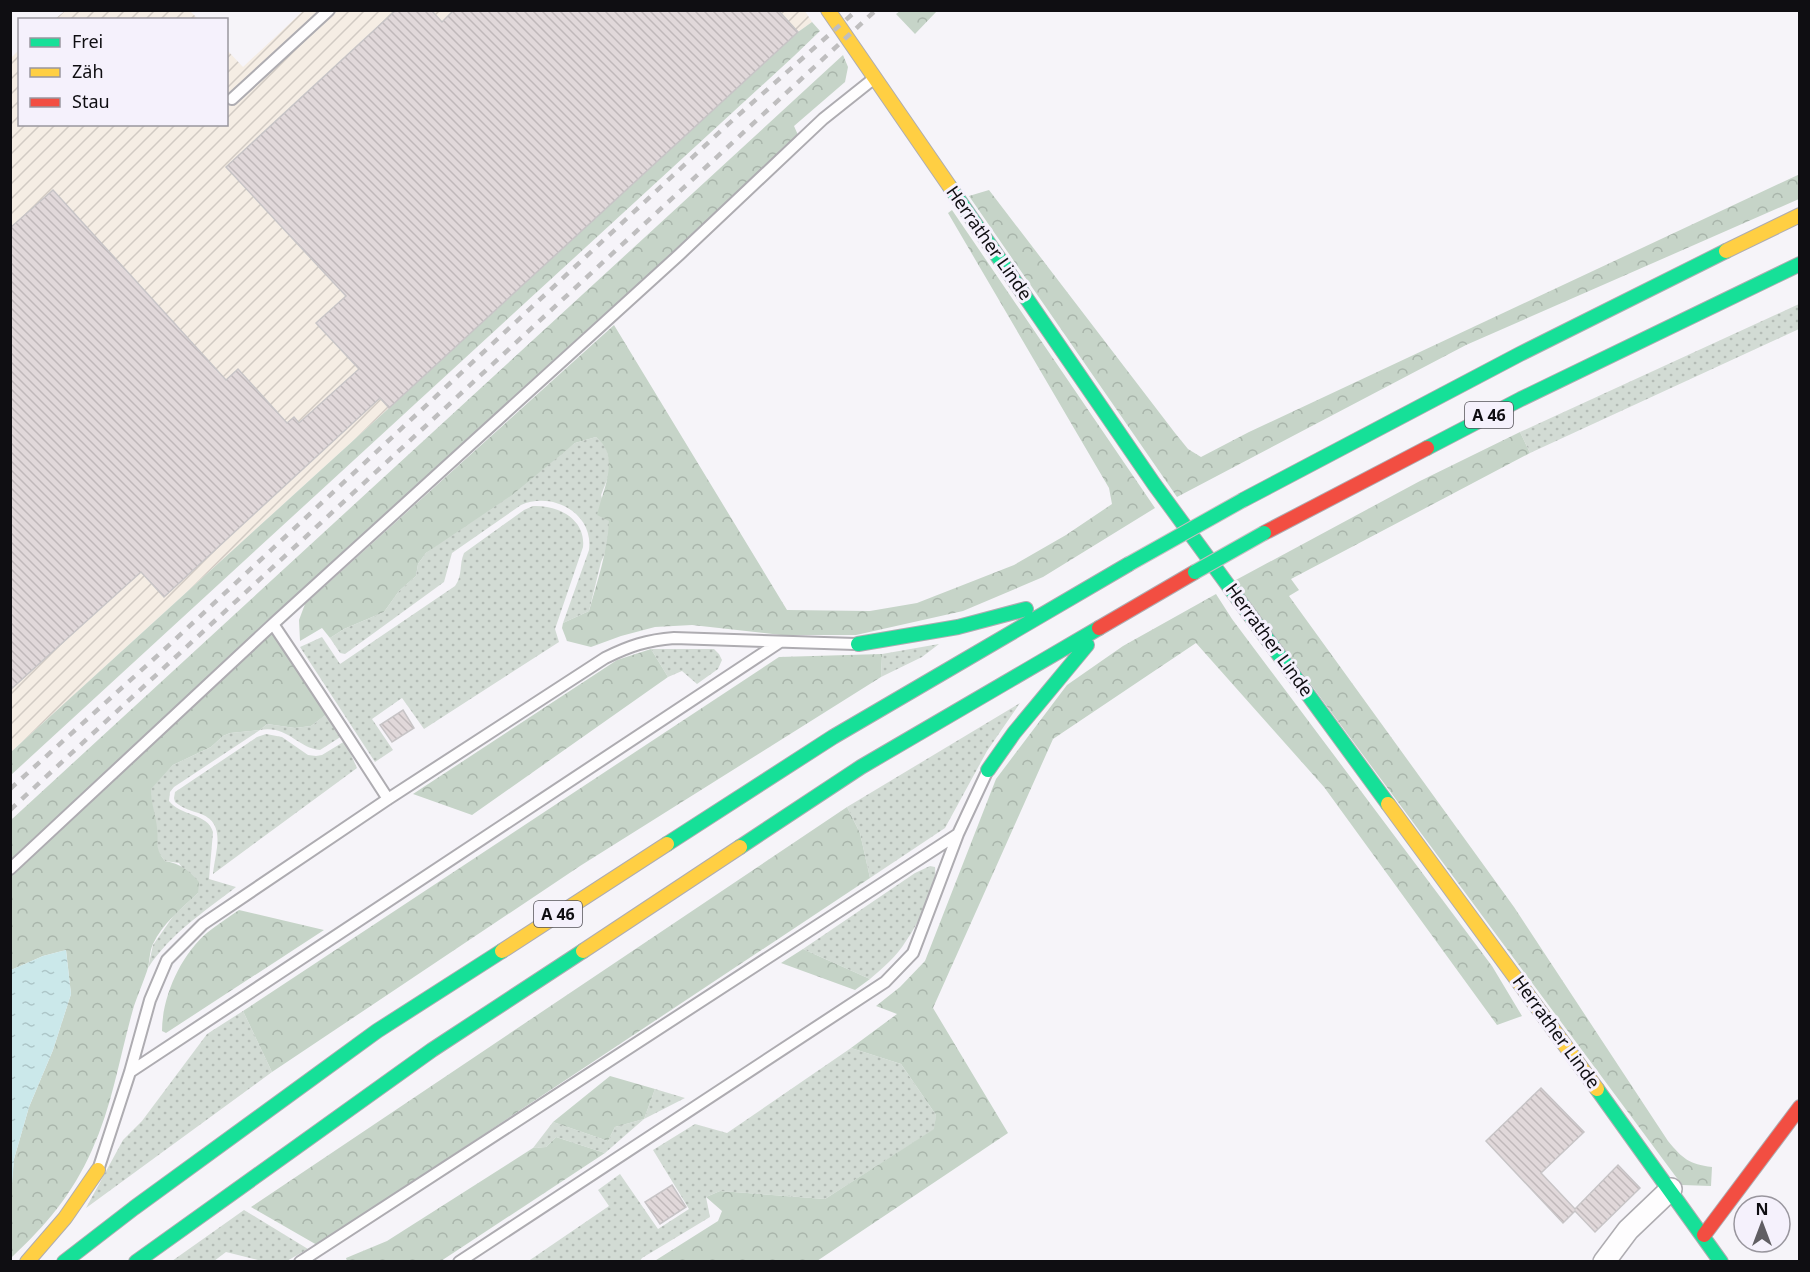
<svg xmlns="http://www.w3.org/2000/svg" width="1810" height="1272" font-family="'Noto Sans',sans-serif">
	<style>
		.industrial { fill: url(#industrial-furrows) }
		.grass { fill: url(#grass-dots) }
		.forest { fill: url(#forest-crowns) }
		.water { fill: url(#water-ripples) }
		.building { fill: url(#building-back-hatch); stroke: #c7c4c6; stroke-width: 1.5 }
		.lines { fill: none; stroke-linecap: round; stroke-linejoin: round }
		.lane-casing { stroke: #aeacb1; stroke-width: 14 }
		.street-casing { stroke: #aeacb1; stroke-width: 24 }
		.fast-casing { stroke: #aeacb1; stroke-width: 16 }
		.slow-casing { stroke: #aeacb1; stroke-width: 16 }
		.jam-casing { stroke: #aeacb1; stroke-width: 16 }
		.lane { stroke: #fefdfe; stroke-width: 10 }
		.street { stroke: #fefdfe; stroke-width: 21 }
		.fast { stroke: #16e098; stroke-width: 14 }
		.slow { stroke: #ffcf43; stroke-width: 14 }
		.jam { stroke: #f24e42; stroke-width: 14 }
		.rail { stroke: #bfbebf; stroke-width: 4.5; stroke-dasharray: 8 8; stroke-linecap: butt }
		.fast-bridge-casing { stroke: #c5bcbf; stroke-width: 16; stroke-linecap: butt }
		.fast-bridge { stroke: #16e098; stroke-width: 14 }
		.labels { text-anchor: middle; stroke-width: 6; stroke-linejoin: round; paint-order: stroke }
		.shield { fill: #f5f1fc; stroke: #545258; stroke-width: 1.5 }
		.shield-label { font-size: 16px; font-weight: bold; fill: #0f0e12 }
		.street-label { font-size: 18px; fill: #0f0e12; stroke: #f5f1fc }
	</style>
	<defs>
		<pattern id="industrial-furrows" width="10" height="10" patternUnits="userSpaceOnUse" patternTransform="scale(1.5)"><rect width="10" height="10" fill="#f5ede4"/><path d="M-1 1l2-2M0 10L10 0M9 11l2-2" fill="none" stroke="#d1cac3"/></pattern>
		<pattern id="grass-dots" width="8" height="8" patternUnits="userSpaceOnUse" patternTransform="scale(1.5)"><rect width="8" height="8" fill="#d2dbd4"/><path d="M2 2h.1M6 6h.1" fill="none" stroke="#b3bbb5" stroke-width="1.8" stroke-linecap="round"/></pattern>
		<pattern id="forest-crowns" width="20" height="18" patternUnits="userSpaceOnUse" patternTransform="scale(1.5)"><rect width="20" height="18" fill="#c6d4c8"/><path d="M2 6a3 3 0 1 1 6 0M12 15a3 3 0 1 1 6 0" fill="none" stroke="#a9b5ab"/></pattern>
		<pattern id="water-ripples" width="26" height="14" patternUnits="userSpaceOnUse" patternTransform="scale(1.5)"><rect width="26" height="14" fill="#cbe8ea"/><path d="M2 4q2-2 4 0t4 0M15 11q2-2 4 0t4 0" fill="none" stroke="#adc6c8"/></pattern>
		<pattern id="building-back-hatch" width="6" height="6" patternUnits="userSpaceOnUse" patternTransform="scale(1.5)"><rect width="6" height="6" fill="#e1d8da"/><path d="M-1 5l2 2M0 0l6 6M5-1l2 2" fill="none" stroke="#c0b8ba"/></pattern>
	</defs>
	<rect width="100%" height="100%" fill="#f6f4f9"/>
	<path class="industrial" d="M66 10 190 11 198 19H55Z
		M303 11H805L812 22 798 32 389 408 11 752V58L19 50 20 124H226L227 50 243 67Z"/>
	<path class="grass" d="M1799 304V329L1530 453 1520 432Z
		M596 437 605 444 609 459V475L601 495 609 521V544L601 562 589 611 563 623 589 550C594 513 552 491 521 505L452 553 444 582 345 654 340 653 330 638 344 629 384 612 399 591 416 576 418 564 426 553 575 443Z
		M533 506C558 505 586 519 583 547L555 629 559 642 424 729 402 698 372 719 393 750 375 762 300 647 322 637 340 664 455 586C463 575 459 564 464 553L524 510Z
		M939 644 922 657 881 677 882 654Z
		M651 649H714L719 654 722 660 718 669 697 684 682 671 668 677Z
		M1020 703 987 751 945 828 870 878 860 833 847 807Z
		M327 714 342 736 320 750C297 748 288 725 260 730L174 787 170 792 169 801C180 816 208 813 213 832L209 879 236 887C204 912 171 933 148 968L153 945 174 915 198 893 179 863 165 861 158 852 150 789 173 765 211 747 223 736 230 733 260 730 267 724 295 728 311 726Z
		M266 734 282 737 308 755 316 756 322 755 345 741 357 768 213 874C215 852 227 824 201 814 192 811 182 808 175 802L174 798 175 792 257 737Z
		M930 866 935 867C938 887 917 925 906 941 897 956 883 968 870 979L803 949 915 873Z
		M243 1011 272 1072 86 1208 123 1140 142 1121 207 1034Z
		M851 1048 901 1064 936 1115 935 1129 825 1199 720 1191 706 1197 710 1217 642 1258 640 1261 527 1262 609 1206 598 1190 620 1174 658 1229 689 1209 653 1150 695 1124 727 1133Z
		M655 1089 685 1098 644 1119 605 1153 556 1137 546 1147 533 1148 553 1122 608 1141 615 1127 644 1119Z
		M244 1210 308 1249 285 1262 262 1261 226 1252 214 1261H172Z"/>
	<path class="forest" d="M900 11V10L937 11 915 34 896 14Z
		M812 22 820 31 794 56 11 775V752L389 408 798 32Z
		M843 55 848 67 845 82 794 126 798 135 652 275 463 443 266 624 327 714 311 726 295 728 267 724 260 730 230 733 223 736 211 747 173 765 151 789C151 804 156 815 157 828 159 843 154 848 165 861 181 864 188 870 199 882L198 893C182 908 162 924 153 944 149 952 150 963 147 971 143 983 138 994 134 1006 120 1054 113 1104 92 1150 72 1195 46 1225 11 1258L10 1199 14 1159 29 1107 53 1050 71 994 66 950 43 956 11 970V820Z
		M1800 174 1799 199 1466 345 1177 497 969 196 989 190 1175 433 1188 449 1201 457 1249 432Z
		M952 210 1155 508 1043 577 963 611 856 635H781L692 625 655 627 621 636 591 647 567 641 562 628 563 623 589 611C597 582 608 550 609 521L597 515C603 489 621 457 596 437L575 443 512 495 426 553 418 564 416 576 399 591 384 612 344 629 330 638 322 628 300 641 299 620 305 604 614 325 787 610 870 611 917 603 1014 565 1066 535 1112 504 1109 488 948 213Z
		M1520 432 1530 453 1291 579 1299 590 1289 596 1514 907 1668 1141C1683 1159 1689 1164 1712 1167L1711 1186 1682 1185 1234 581 1420 481Z
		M1216 594 1232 619 1492 966 1522 1016 1497 1025 1324 787 1196 643 1053 739 933 1008 1008 1133 817 1261 653 1262 718 1221 722 1211 706 1197 720 1191 825 1199 934 1129 936 1115 901 1064 851 1048 897 1014 876 1006 900 987 925 961 996 779 1067 685 1123 646Z
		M651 649 668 677 472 815 413 794 617 660Z
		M882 654 881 677 580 866 272 1072 243 1011 779 657Z
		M847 807 860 833 870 878 317 1245 251 1207Z
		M239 910 324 930 166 1033 162 1031C162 997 181 954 208 932 218 924 229 917 239 910Z
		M803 949 870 979 855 990 781 963Z
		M610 1076 655 1089 644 1119 615 1127 608 1141 553 1122Z
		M556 1137 605 1153 441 1261H347L346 1258 387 1241 533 1148 546 1147Z"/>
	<path class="water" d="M66 950 71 994 53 1050 29 1107 14 1159 11 1199V970L43 956Z"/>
	<path class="building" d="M396 10H431L442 22 454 10H778L798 32 389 408 380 398 164 597 141 572 10 690V228L53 190 226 380 238 369 287 423 294 417 299 423 359 369 316 323 346 296 226 167Z
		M403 710 414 728 392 742 380 725Z
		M1541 1088 1584 1132 1541 1173 1575 1209 1618 1165 1640 1188 1595 1232 1575 1211 1563 1223 1486 1141Z
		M672 1185 686 1207 660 1224 645 1202Z"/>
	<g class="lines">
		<defs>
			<path id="lane" d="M232 99 329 10
				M388 799C350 740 312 682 273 624L680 254 823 119 872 80
				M10 869 273 624
				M130 1072 780 642
				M99 1167 130 1072 150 1000 167 960 203 924 388 799 605 658C629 646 647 640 674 638L855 644
				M300 1262 958 834
				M459 1262 885 982 913 953 958 834 986 774"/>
			<path id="street" d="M1604 1262 1628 1230 1671 1189"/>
			<path id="fast" d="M950 187 1154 484 1388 804
				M1427 448 1521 399 1800 264
				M1243 500 1520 354 1726 251
				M858 644 958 627 1026 609
				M988 770 1014 733 1087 645
				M667 844 833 737 1129 564
				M740 847 861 767 1099 628
				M1597 1089 1721 1262
				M64 1262 134 1208 377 1031 502 951
				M136 1262 432 1050 583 951"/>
			<path id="slow" d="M828 10 950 187
				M1726 251 1800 215
				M1388 804 1597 1089
				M502 951 667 844
				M583 951 740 847
				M27 1262 65 1218 98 1170"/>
			<path id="jam" d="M1264 533 1427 448
				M1099 628 1195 572
				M1704 1235 1800 1107"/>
		</defs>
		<use href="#lane" class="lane-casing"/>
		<use href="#street" class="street-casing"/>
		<use href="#fast" class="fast-casing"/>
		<use href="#slow" class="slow-casing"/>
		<use href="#jam" class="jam-casing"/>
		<use href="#lane" class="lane"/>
		<use href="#street" class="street"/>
		<use href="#fast" class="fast"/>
		<use href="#slow" class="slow"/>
		<use href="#jam" class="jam"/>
		<path class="rail" d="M10 789 167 647 725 127 857 10
			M10 810 876 10"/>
		<defs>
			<path id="fast-bridge" d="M1129 564 1243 500
				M1195 572 1264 533"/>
		</defs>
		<use href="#fast-bridge" class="fast-bridge-casing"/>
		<use href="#fast-bridge" class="fast-bridge"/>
	</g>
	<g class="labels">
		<g class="shield">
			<rect x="1465" y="402" width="48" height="26" rx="4.5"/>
			<rect x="534" y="901" width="48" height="26" rx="4.5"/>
		</g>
		<g class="shield-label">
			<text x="1489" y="421">A 46</text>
			<text x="558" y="920">A 46</text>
		</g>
		<g class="street-label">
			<text transform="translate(989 243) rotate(55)" y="6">Herrather Linde</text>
			<text transform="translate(1269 640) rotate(54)" y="6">Herrather Linde</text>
			<text transform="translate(1556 1032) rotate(54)" y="6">Herrather Linde</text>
		</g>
	</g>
	<rect width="1810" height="1272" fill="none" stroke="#0f0e12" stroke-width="24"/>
	<rect x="18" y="18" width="210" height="108" fill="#f5f1fc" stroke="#99969e" stroke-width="1.5"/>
	<rect x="30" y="38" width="30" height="9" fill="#16e098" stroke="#99969e" stroke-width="1.5"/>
	<text x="72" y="48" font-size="18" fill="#0f0e12">Frei</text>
	<rect x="30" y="68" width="30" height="9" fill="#ffcf43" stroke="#99969e" stroke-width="1.5"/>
	<text x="72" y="78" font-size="18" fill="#0f0e12">Zäh</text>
	<rect x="30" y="98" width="30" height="9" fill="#f24e42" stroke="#99969e" stroke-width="1.5"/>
	<text x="72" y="108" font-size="18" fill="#0f0e12">Stau</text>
	<g transform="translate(1762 1224)"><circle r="28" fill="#f5f1fc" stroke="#99969e" stroke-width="1.5"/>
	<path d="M0-4.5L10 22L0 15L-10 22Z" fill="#605e63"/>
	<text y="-9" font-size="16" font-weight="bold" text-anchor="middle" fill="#0f0e12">N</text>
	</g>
</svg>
